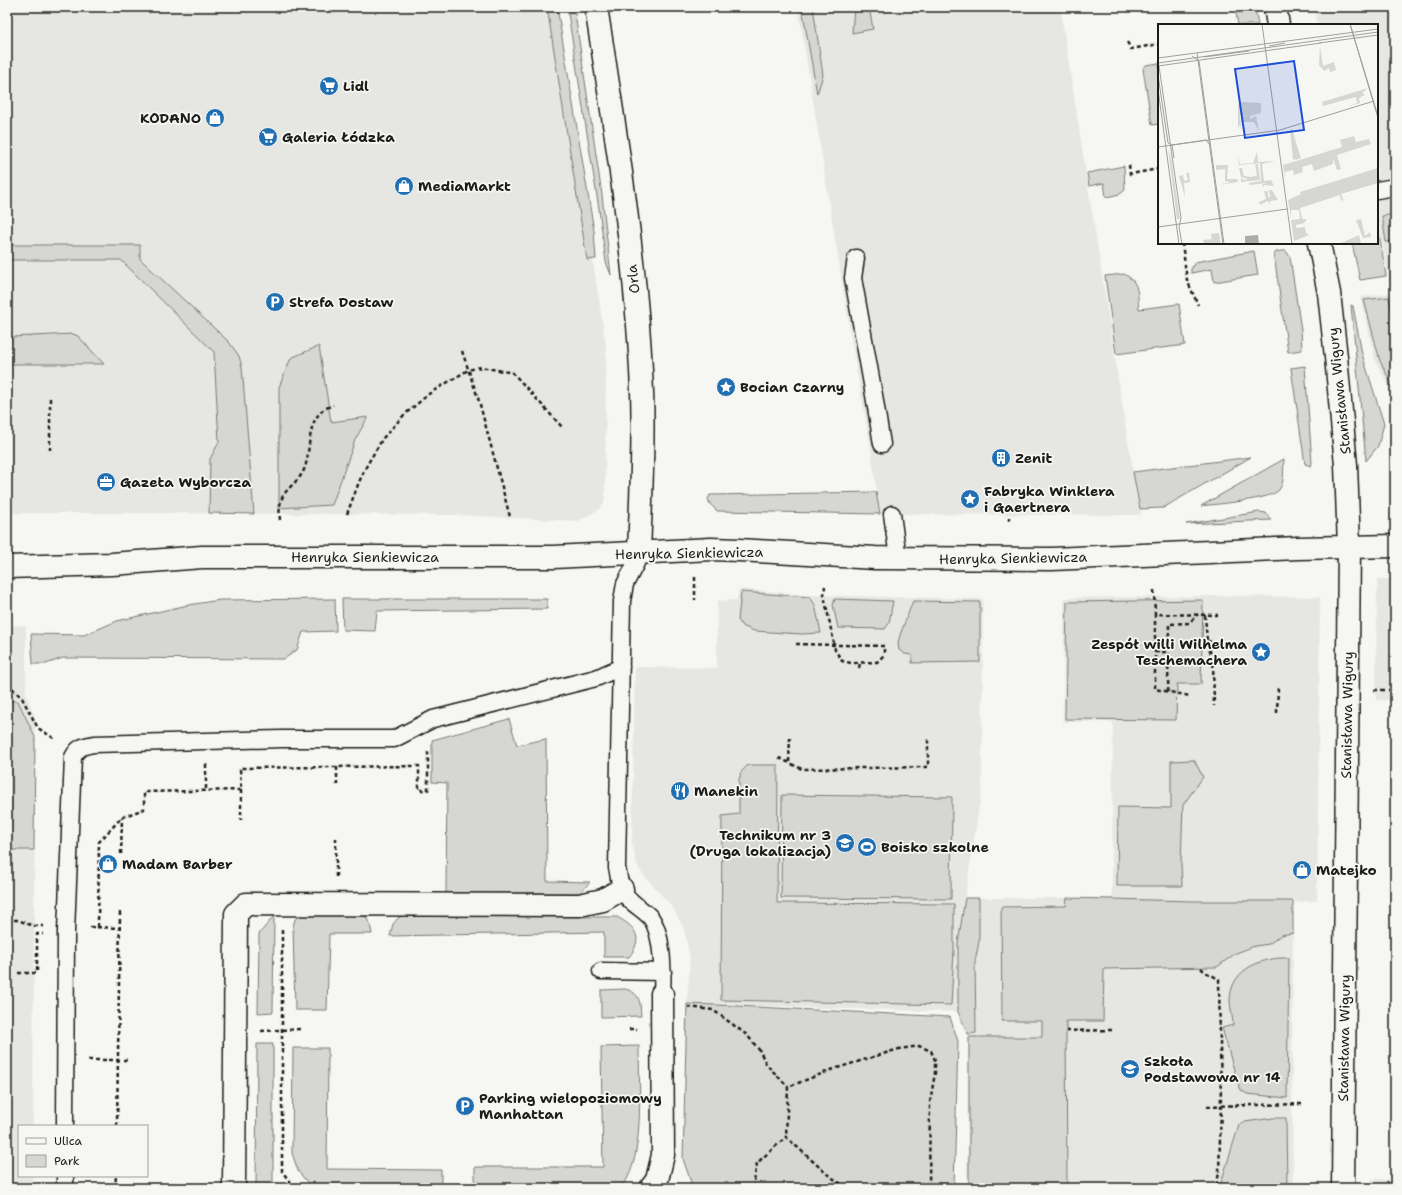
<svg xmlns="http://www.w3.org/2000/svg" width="1402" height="1195" font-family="'Shantell Sans',sans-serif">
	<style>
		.built { fill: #e6e6e2 }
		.green { fill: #d6d6d2; stroke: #797977 }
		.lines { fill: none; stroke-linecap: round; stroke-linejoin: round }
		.service-casing { stroke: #1c1c1c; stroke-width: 19 }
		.pedestrian-casing { stroke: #1c1c1c; stroke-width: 25 }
		.minor-casing { stroke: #1c1c1c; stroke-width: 25 }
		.tertiary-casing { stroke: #1c1c1c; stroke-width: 25 }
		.path { stroke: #1c1c1c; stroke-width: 2.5; stroke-dasharray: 4 3; stroke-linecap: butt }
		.service { stroke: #f6f6f2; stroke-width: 16 }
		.pedestrian { stroke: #f6f6f2; stroke-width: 22 }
		.minor { stroke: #f6f6f2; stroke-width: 22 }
		.tertiary { stroke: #f6f6f2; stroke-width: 22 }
		.labels { text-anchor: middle; stroke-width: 3.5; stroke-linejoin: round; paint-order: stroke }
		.poi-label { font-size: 14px; font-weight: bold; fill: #1c1c1c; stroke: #f6f6f2; text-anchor: start }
		.street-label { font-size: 14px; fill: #1c1c1c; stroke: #f6f6f2 }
		.inset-road { fill: none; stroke: #9f9f9c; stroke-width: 1 }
		.view { fill: #1d4ed8; fill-opacity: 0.15; stroke: #1d4ed8; stroke-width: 2 }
		.inset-edge { fill: none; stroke: #1c1c1c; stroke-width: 2 }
	</style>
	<rect width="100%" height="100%" fill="#f6f6f2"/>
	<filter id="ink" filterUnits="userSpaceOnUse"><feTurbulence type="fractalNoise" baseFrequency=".025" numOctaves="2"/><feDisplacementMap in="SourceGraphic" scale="8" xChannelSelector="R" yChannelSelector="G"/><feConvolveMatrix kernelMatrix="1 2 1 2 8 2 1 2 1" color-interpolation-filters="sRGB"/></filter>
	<g filter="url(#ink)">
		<path class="built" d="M7 7H554L606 346 605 497 604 503 600 509 578 521 454 515 163 513H7Z
			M798 7H1060L1128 442 1141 515 880 514 870 443 852 344Z
			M1314 7H1395V398L1375 360 1361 297 1391 293 1377 212V25H1317Z
			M1377 579H1395V700H1376Z
			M739 589 809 595 983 599 982 788 958 943V1012L687 1004 690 957 684 929 673 908 640 871 636 862 632 843 635 667 717 668V601L737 600Z
			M1218 596 1320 597 1317 901 1293 902 1292 1104 1293 1188H967L968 1034 976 1033 975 961 979 942V898H1112L1113 722H1063L1064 598Z
			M7 625 26 626V693L35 719 33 1126H19V1176H33V1188H7Z
			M1372 1179 1395 1180V1188H1372Z"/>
		<path class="green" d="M547 7H557L594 231 596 259 587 260Z
			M567 7H574L602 195 611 275 606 262 599 209Z
			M802 7H813L823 75 817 94Z
			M854 7H869L873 29 852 33Z
			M1235 7H1255L1258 25H1238Z
			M1159 63V124L1152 125 1143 69 1146 65Z
			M1124 166 1125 190 1120 194 1106 197 1104 183 1089 186 1087 173Z
			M1395 214V241L1386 242 1382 216Z
			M1377 220 1386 276 1360 280 1352 243H1377Z
			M7 245H140V259L229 342 239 356 242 367 254 514 209 513 210 459 219 442 214 352 121 260H7Z
			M1254 251 1258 275 1214 282 1212 269 1191 273V269L1195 262Z
			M1281 251H1286L1290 257 1301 330 1302 350 1288 352 1274 255 1276 252Z
			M1124 274C1140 282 1137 293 1139 309L1179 304 1185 345 1116 354 1105 276Z
			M1389 297 1393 320H1395V391L1380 361 1364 300Z
			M1351 305 1353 306 1362 354 1384 424 1378 446 1366 461Z
			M73 334 78 336 104 364H7V347L12 337Z
			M319 346 331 422 368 417 355 440 332 505 279 508V387L291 358Z
			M1305 366 1312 463 1311 466 1305 464 1291 368Z
			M1251 457 1163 508 1140 509 1133 472Z
			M1284 459C1283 468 1285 482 1279 490 1270 500 1216 504 1201 506Z
			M876 492 880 514 717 511 710 504 708 499 710 495Z
			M1259 512 1266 513 1271 520 1186 524Z
			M741 592 810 597 815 605 821 633 801 634 754 631 742 626 738 620Z
			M335 599 336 631 303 632 297 650 284 659 63 658 46 664H33L31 634 84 635 117 621 188 605 220 600Z
			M342 599H547V609L377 611 375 631 343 630Z
			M835 599 893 601 889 623 885 629 838 628 833 605Z
			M1203 600 1201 684H1177L1176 720 1065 719 1067 602Z
			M913 601 980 602V662L912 663V655L905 654 899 650 898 643 900 635Z
			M7 701H18L35 737 34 850H7Z
			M509 719 517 745 546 739 547 881 590 882 580 893H446L447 783 432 782V740Z
			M1194 760 1203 777 1183 805 1181 863 1182 886H1117L1118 807 1171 808V761Z
			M748 765H778L777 903 954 904V951L951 1005 721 1000 722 816 739 814V780L741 772Z
			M782 795 952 797 951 899 781 898Z
			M965 898H979V942L975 961 976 1033 968 1034 958 1012V943Z
			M1067 898 1193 901H1293V933L1281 935 1269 944 1255 946 1236 953 1217 967 1104 969 1103 1021H1066L1067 1188H969V1037H1042V1021H1002L1001 907 1066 906Z
			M304 914 360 915 366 917 370 924 372 934H329L327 1010H295L293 927 295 919Z
			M274 916 273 1012 258 1013 259 934Z
			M406 916 617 917C636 927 644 938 629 957H604V932L390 936 393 924 399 917Z
			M1279 958H1289L1287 1098 1247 1094 1241 1090 1238 1084 1222 1028 1233 1025C1233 1017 1230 1009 1230 1000 1231 972 1254 961 1279 958Z
			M625 989C641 993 640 1003 641 1016L601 1017V990Z
			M687 1004 716 1005 950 1017 958 1041 954 1188H693L683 1159Z
			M257 1044H273V1188H256Z
			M639 1046C639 1082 644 1149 627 1179 625 1182 622 1185 619 1188H475V1167H603L601 1047Z
			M293 1048H328L327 1169 441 1170V1188H312L298 1171 292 1153Z
			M1273 1118H1286L1287 1188H1225L1221 1183 1239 1125 1245 1122Z"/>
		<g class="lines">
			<defs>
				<path id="service" d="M1377 190 1395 187
					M856 258 853 278 874 395 882 444
					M892 514 898 558
					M639 553 636 563 625 584 622 601 617 868C619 875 619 883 622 890 628 902 642 908 651 918 663 935 663 974 662 994
					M601 971 663 972
					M65 1126 66 932 73 757C78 747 83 746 94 744L282 739H394L433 719 596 678 621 667
					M65 1188V1176"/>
				<path id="pedestrian" d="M234 1188 236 914 246 904 579 905 603 900 622 889
					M651 1188 657 1180 663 1155 662 994"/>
				<path id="minor" d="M596 7C616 134 637 264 642 392 644 446 641 499 639 553"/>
				<path id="tertiary" d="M1275 7 1278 25
					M1319 243 1329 293 1336 357 1346 465 1349 547 1343 1188
					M7 567 112 564 202 557H554L711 549 739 550 875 558 1052 559 1298 548 1395 546"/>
			</defs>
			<use href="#service" class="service-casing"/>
			<use href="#pedestrian" class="pedestrian-casing"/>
			<use href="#minor" class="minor-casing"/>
			<use href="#tertiary" class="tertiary-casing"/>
			<path class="path" d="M1127 42 1131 49 1159 44
				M1129 165 1130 174 1159 169
				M1182 243 1187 280 1198 305
				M462 351 479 401 510 517
				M50 398V450
				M347 514 359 482 367 465 383 438 404 415 430 393 468 370 481 367 513 373 562 427
				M280 520C279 511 279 501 285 493 290 486 298 481 303 472 312 454 305 426 322 411 325 408 329 407 333 405
				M1009 521V514
				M695 577V600
				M1154 590 1155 614 1218 615
				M1155 614V689L1190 696
				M1205 615 1207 641 1213 662 1214 706
				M1207 641 1212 642
				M796 644 884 646V655L877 662 851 663 842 661 835 650 834 644 824 595 825 586
				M1155 652H1168
				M859 668 860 663
				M7 683 22 698 38 728 55 739
				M1374 690H1395
				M1168 692 1169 624 1189 623 1198 614
				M1277 713 1278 686
				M779 758 802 769 928 767V738
				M789 762 790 738
				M206 764V791
				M337 785V767
				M241 790V820
				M121 854 122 817
				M336 877V838
				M7 920H18L33 926H43
				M90 927 120 928
				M98 927 99 842 122 817 144 809V792L241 790 240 768 419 766V790H428V749
				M282 930V1171L294 1188
				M1201 968 1205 972 1219 979 1221 1106 1219 1173 1216 1188
				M18 973H37V934H43
				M688 1007 713 1010 747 1035 760 1051 766 1064 788 1087
				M629 1029H637
				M261 1031 301 1029
				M1066 1031 1113 1030
				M88 1060H130
				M1207 1106 1303 1104
				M117 1126 120 912
				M115 1188 116 1176
				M753 1188 757 1163 786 1137
				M847 1188 827 1174 786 1137 788 1087 834 1069 899 1049 919 1046 931 1051 935 1060V1073L930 1102 929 1188"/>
			<use href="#service" class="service"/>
			<use href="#pedestrian" class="pedestrian"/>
			<use href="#minor" class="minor"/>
			<use href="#tertiary" class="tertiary"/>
		</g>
	</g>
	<defs>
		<symbol id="supermarket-disc" viewBox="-11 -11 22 22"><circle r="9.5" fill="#1f6fb2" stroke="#f6f6f2"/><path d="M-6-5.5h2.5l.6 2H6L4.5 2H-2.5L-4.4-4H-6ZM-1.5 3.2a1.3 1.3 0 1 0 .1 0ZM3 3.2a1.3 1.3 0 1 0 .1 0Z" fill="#fff"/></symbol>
		<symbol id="shop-disc" viewBox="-11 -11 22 22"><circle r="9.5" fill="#1f6fb2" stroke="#f6f6f2"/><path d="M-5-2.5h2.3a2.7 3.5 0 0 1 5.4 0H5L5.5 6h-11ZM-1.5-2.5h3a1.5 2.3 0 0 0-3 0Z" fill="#fff"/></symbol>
		<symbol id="parking-disc" viewBox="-11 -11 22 22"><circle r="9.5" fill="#1f6fb2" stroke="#f6f6f2"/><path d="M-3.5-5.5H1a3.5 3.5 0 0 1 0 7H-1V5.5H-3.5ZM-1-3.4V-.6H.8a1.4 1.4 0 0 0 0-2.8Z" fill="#fff"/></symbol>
		<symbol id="sight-disc" viewBox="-11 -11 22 22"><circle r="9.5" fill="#1f6fb2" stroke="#f6f6f2"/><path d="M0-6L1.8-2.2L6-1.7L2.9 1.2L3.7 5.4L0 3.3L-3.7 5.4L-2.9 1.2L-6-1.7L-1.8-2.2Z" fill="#fff"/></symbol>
		<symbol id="building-disc" viewBox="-11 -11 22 22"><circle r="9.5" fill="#1f6fb2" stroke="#f6f6f2"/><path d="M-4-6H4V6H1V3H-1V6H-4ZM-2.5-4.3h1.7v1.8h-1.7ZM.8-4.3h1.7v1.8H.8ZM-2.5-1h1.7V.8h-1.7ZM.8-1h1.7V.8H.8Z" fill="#fff"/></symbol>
		<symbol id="office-disc" viewBox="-11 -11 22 22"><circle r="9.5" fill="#1f6fb2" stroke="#f6f6f2"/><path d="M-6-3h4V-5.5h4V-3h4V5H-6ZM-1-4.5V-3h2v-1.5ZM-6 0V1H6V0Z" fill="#fff"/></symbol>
		<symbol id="restaurant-disc" viewBox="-11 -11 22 22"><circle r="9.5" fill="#1f6fb2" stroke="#f6f6f2"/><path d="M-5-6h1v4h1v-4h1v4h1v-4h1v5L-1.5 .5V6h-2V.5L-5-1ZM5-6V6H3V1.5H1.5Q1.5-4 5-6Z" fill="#fff"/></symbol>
		<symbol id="school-disc" viewBox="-11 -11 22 22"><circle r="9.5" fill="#1f6fb2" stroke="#f6f6f2"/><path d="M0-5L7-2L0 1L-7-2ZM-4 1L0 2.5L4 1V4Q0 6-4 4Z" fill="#fff"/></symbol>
		<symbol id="stadium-disc" viewBox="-11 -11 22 22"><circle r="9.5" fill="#1f6fb2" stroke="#f6f6f2"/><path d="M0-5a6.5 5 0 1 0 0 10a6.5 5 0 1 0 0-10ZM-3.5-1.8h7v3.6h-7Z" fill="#fff"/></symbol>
	</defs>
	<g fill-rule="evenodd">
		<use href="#supermarket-disc" x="318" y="75" width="22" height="22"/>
		<use href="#shop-disc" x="204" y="107" width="22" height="22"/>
		<use href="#supermarket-disc" x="257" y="126" width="22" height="22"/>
		<use href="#shop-disc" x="393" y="175" width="22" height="22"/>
		<use href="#parking-disc" x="264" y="291" width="22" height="22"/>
		<use href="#sight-disc" x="715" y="376" width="22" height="22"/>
		<use href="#building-disc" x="990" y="447" width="22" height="22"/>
		<use href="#office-disc" x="95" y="471" width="22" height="22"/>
		<use href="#sight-disc" x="959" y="488" width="22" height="22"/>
		<use href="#sight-disc" x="1250" y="641" width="22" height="22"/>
		<use href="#restaurant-disc" x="669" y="780" width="22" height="22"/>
		<use href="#school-disc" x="834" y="832" width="22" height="22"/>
		<use href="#stadium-disc" x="856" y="836" width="22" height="22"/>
		<use href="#shop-disc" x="97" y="853" width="22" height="22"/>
		<use href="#shop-disc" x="1291" y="859" width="22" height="22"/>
		<use href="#school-disc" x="1119" y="1058" width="22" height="22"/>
		<use href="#parking-disc" x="454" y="1095" width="22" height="22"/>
	</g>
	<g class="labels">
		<g class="poi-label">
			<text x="343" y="91">Lidl</text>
			<text x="201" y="123" text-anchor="end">KODANO</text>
			<text x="282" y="142">Galeria Łódzka</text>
			<text x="418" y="191">MediaMarkt</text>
			<text x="289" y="307">Strefa Dostaw</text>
			<text x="740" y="392">Bocian Czarny</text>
			<text x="1015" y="463">Zenit</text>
			<text x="120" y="487">Gazeta Wyborcza</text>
			<text x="984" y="496">Fabryka Winklera<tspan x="984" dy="16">i Gaertnera</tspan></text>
			<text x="1247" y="649" text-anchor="end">Zespół willi Wilhelma<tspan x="1247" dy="16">Teschemachera</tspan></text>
			<text x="694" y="796">Manekin</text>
			<text x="831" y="840" text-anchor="end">Technikum nr 3<tspan x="831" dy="16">(Druga lokalizacja)</tspan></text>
			<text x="881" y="852">Boisko szkolne</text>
			<text x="122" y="869">Madam Barber</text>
			<text x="1316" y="875">Matejko</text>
			<text x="1144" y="1066">Szkoła<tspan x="1144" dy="16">Podstawowa nr 14</tspan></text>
			<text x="479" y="1103">Parking wielopoziomowy<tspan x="479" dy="16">Manhattan</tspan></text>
		</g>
		<g class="street-label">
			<text transform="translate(633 279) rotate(-96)" y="5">Orla</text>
			<text transform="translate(1339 391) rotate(-96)" y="5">Stanisława Wigury</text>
			<text transform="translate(689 553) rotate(-1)" y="5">Henryka Sienkiewicza</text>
			<text x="365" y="562">Henryka Sienkiewicza</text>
			<text transform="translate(1013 558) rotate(-1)" y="5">Henryka Sienkiewicza</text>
			<text transform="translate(1347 715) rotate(-89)" y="5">Stanisława Wigury</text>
			<text transform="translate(1344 1038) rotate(-89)" y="5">Stanisława Wigury</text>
		</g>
	</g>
	<g transform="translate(1158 24)">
		<rect width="220" height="220" fill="#f6f6f2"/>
		<path d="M162 22 165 42 176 38 178 46 172 48 171 44 166 47 161 41ZM210 64 204 69 207 71 201 74 202 79 189 83 199 79 198 73 165 82 164 78ZM84 78 103 79V89L92 92V95L98 92 101 107 96 98H83V93L90 91 82 92 84 109 82 100 80 105V81ZM134 105 140 125 136 127 140 125 143 134 138 136 137 130 138 135 135 136 132 106ZM196 112 198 118 211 115 213 120 179 131 183 145 179 146 175 134V140L156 147 154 140 144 143 145 148 136 151 135 146 127 148V154L125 141 184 123 182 116ZM10 125 13 134 22 195H19ZM99 128 100 138 117 137 104 140 106 157 113 156 116 162 106 161 105 164 104 161 108 159 91 161V159L103 157 102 139 81 141 80 131 82 140 95 139ZM97 140H100L102 156 83 158V154L86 156 90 155 83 153 81 144H84L86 152 94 153 99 151ZM58 141H70L69 155H79L80 158 60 161 73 158 67 157V145L58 146ZM220 144V159L183 170 186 178 183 175V179L182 171 142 184 144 195H149L146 199 138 201V204L147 203 148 209 151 211 136 217 133 196 142 195 141 186H133V195L130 176 143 170 142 168ZM28 149H31L32 158 26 159 27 173 21 152 25 151 26 157 30 156ZM111 166H114L120 176 112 177V181L110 177 102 181 101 178 108 175 106 167H110V173H112ZM203 195 207 212 212 208 213 213 205 214 198 196ZM61 209 63 220H46L45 216 54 215 53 210ZM201 211 203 219 181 220 199 212Z" fill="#d6d6d2"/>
		<path d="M100 211 101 220H87V212Z" fill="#acaca9"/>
		<path class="inset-road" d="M104 0 134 220M192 0 220 92M192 0 220 94M161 19 220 11M111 22 127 19M39 29 65 220M34 32 41 37 66 220M46 33 91 27M0 34 220 5M0 39 220 8M0 42 163 19M1 42 23 194 21 203 24 220M0 51 10 119 14 121 48 116 52 121M0 65 21 220M14 121 16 134M0 123 122 106 216 77M0 203 129 185"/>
		<path class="view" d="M136 37 146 106 87 114 77 45Z"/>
		<rect width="220" height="220" class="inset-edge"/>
	</g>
	<rect width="1402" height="1195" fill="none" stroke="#f6f6f2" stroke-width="24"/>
	<rect x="12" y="12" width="1378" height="1171" fill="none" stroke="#1c1c1c" stroke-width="1.5" filter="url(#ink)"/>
	<rect x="18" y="1125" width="130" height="52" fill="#f6f6f2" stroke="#9f9f9c"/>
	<rect x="26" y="1138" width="20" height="6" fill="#f6f6f2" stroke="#9f9f9c"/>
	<text x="54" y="1145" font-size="12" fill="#1c1c1c">Ulica</text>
	<rect x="26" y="1155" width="20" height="12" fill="#d6d6d2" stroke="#9f9f9c"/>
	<text x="54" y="1165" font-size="12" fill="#1c1c1c">Park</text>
</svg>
